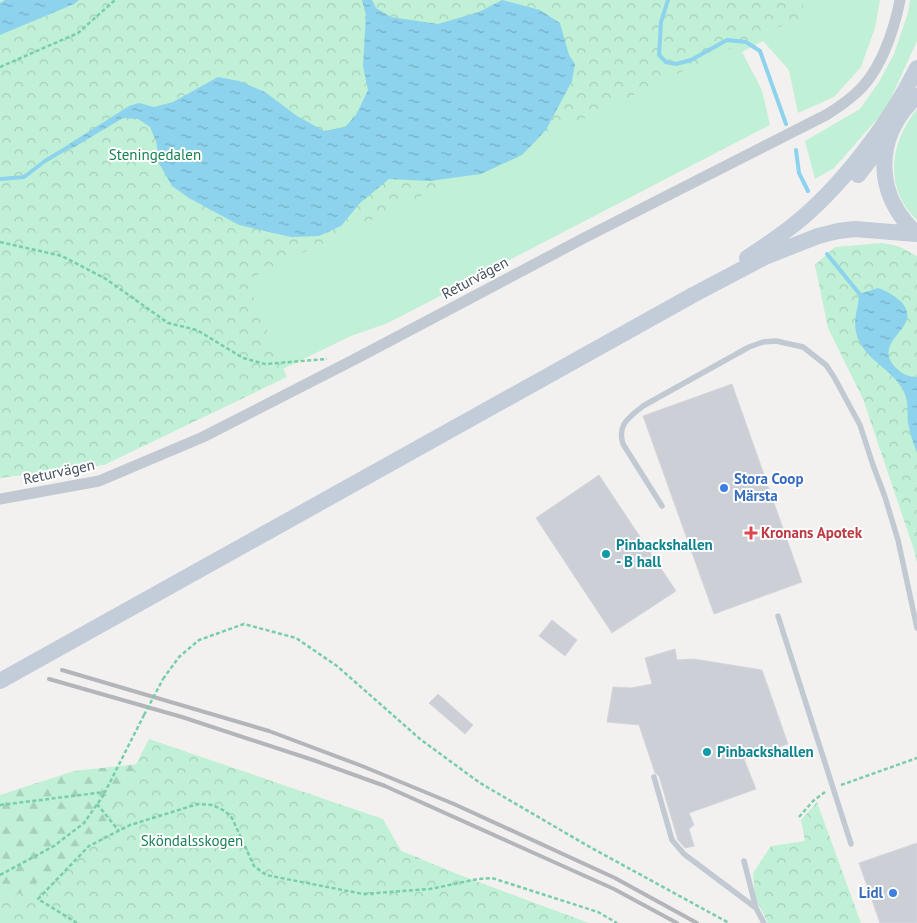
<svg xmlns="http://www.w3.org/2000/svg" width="917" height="923" font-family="'PT Sans',sans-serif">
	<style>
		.green { fill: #c0f0d5 }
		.forest { fill: url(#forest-firs) }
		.park { fill: url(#park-crowns) }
		.water { fill: url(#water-ripples) }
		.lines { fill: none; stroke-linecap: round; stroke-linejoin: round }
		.stream { stroke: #8dd3ed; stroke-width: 4 }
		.building { fill: #cccfd6; stroke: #d5d6dc }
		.path { stroke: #77cea8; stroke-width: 2.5; stroke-dasharray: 4 2.5; stroke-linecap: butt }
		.lane { stroke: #c1cad2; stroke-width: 5.5 }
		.street { stroke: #c1cad2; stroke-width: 11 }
		.secondary { stroke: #c3ccd9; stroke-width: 16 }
		.rail { stroke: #b3b5bb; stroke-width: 4 }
		.path-bridge { stroke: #77cea8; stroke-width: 2.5; stroke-dasharray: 4 2.5; stroke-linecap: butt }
		.shop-dot { fill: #3f7fe0; stroke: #fff; stroke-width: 2 }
		.health-dot { fill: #e0444e; stroke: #fff; stroke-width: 2 }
		.culture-dot { fill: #0f9aa8; stroke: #fff; stroke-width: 2 }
		.labels { text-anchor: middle; stroke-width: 4; stroke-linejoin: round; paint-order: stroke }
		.park-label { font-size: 15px; fill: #178152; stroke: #fff }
		.street-label { font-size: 15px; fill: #48525e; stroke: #fff }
		.shop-label { font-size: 15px; font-weight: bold; fill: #366cbe; stroke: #fff; text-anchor: start }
		.health-label { font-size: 15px; font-weight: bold; fill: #be3a42; stroke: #fff; text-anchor: start }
		.culture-label { font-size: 15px; font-weight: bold; fill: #0d838f; stroke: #fff; text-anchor: start }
	</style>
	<defs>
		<pattern id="forest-firs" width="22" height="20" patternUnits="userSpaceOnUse" patternTransform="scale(1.25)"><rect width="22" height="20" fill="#c0f0d5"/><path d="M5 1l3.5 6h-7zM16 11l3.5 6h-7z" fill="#a6d0b9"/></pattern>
		<pattern id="park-crowns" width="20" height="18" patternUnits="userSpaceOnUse" patternTransform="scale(1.25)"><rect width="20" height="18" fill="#c0f0d5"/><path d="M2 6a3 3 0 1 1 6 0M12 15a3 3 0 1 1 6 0" fill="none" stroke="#a6d0b9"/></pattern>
		<pattern id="water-ripples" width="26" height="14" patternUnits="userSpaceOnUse" patternTransform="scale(1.25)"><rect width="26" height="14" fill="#8dd3ed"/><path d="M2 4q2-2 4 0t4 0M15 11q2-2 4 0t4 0" fill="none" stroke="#75aec3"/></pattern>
	</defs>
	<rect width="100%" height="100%" fill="#f3f1f0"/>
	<path class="green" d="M503 0H880L875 28 861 67 834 97 798 113 789 70 763 41 742 52 762 90 770 125 388 323 351 336 97 459 0 72Z
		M910 0H917V41L886 109 834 168 815 179 805 141 860 109 879 82 894 54 908 13Z
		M917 109V220C883 188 890 142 917 109Z"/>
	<path class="forest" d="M175 760 337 824 575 923H0V795L74 771Z"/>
	<path class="park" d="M0 0H804L801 20 767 31 246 280 287 377 104 465 0 478Z
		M882 243 898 246 917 256V563L914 550 863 399 828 328 815 265 835 247Z
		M149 739 383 819 403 854 589 923H11L0 913V905L53 873 108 819Z
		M817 802 861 923H768L755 897 753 873 771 846 805 841 801 820Z"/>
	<path class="water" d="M5 0H79L74 4 0 35V3Z
		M362 0H372L376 8 391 17 438 24 479 12 502 0 540 10 560 23 569 55 575 64 572 81 546 130 522 155 481 174 429 181 389 179 360 203 341 226 319 236 291 237 239 225 189 198 172 186 160 165 156 141 150 127 138 119 123 118 71 149 69 144 129 106 139 103 154 107 173 102 218 77 239 81 265 92 297 116 324 131 345 127 356 115 368 90 363 66 366 15Z
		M878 288C892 293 915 306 905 324 897 338 878 349 896 368 902 374 909 377 917 377V453C913 443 910 433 908 423 907 412 909 402 904 392 893 368 862 360 856 332 853 318 859 307 859 294Z"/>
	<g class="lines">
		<path class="stream" d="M668 0 661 22 659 55 666 62 676 64 691 60 727 40 746 42 760 51 786 124
			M796 150 799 173 808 191
			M0 179 24 177 45 161 70 146
			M827 254 862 297"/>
	</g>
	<path class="building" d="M732 384 802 582 714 614 643 416Z
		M599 475 676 591 612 633 536 518Z
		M552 620 577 640 565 656 539 636Z
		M675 649 677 660 694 659 762 670 788 744 744 759 756 789 689 813 694 825 689 829 694 846 685 848 678 840 659 776 655 773 639 725 607 722 613 687 631 688 652 684 645 658Z
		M438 694 473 725 465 734 429 703Z
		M917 843V923H880L859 863Z"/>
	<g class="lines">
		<path class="path" d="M0 67 78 33 115 0
			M0 242 62 256 106 279 168 323 197 330 243 358 265 364 327 359
			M163 679 179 657 199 640 244 624 296 638 337 666 420 739 480 783 588 846 729 923
			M841 785 917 758
			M97 804 119 831
			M0 805 105 792 144 715
			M799 817 813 801 825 792
			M0 875 54 846 84 823 105 793
			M77 923 38 899 89 846 130 825 198 804 212 805 225 811 232 818 254 866 266 875 363 894 430 889 478 879 492 878 598 912 617 923"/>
		<path class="lane" d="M662 506 623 444C617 424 629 418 643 406L749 347 763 342 776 341 803 347 826 365 834 377 860 425 873 465 885 497 898 540 917 628
			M778 616 851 844
			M654 777 672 840 684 854 756 908
			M744 861 756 908 764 923"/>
		<path class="street" d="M0 499 99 481 203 437 361 356 584 238 826 115C836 109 846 102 855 94 880 73 894 31 900 0"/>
		<path class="secondary" d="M917 96C874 136 873 194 917 234
			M858 175 889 135
			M747 258C762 248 777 238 791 227 840 189 889 124 917 68
			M0 681 693 295 765 257 818 236 838 231 855 229 916 234"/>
		<path class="rail" d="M62 670 269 731 362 766 454 804 615 878 697 923
			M49 679 182 717 313 760 385 786 614 889 677 923"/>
		<path class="path-bridge" d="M144 715 163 679"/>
	</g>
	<g class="shop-dot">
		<circle cx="724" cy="488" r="5"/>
		<circle cx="893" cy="893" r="5"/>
	</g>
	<path class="health-dot" d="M748.5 525.5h5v5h5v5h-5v5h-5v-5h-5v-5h5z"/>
	<g class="culture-dot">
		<circle cx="606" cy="554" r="5"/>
		<circle cx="707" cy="752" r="5"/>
	</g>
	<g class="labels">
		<g class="park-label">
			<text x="155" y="160">Steningedalen</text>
			<text x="192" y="846">Sköndalsskogen</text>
		</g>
		<g class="street-label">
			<text transform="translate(475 278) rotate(-28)" y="5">Returvägen</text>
			<text transform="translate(59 472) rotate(-12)" y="5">Returvägen</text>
		</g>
		<g class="shop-label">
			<text x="734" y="484">Stora Coop<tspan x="734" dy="17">Märsta</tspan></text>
			<text x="883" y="898" text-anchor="end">Lidl</text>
		</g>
		<g class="health-label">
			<text x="761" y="538">Kronans Apotek</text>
		</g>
		<g class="culture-label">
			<text x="616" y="550">Pinbackshallen<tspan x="616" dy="17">- B hall</tspan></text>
			<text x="717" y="757">Pinbackshallen</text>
		</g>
	</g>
</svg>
